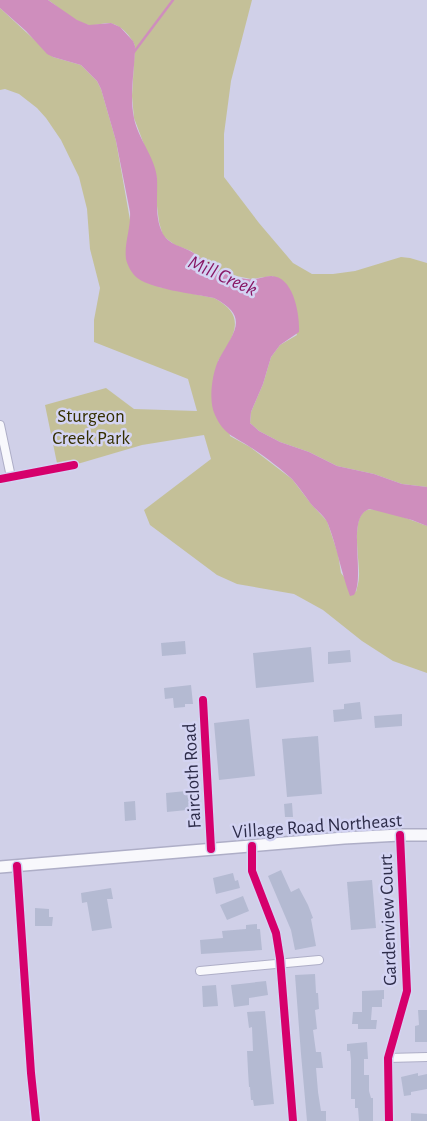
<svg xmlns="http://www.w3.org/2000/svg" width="427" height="1121" font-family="'Alegreya Sans',sans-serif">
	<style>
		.green { fill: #c4c098 }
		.water { fill: #cf8ebd }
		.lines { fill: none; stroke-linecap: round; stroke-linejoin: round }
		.stream { stroke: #cf8ebd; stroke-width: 2.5 }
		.building { fill: #b4bad2 }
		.minor-casing { stroke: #aeaec7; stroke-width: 10 }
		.secondary-casing { stroke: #aeaec7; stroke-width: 14 }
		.minor { stroke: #f8f8fc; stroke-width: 8 }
		.secondary { stroke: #f8f8fc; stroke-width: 11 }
		.cycleway-casing { stroke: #d4d4f3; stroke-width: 11 }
		.cycleway { stroke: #d6006c; stroke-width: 8 }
		.labels { text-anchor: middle; stroke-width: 5; stroke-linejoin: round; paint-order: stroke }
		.park-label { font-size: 19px; fill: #342f00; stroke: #d4d4f3 }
		.street-label { font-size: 19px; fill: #2e2d4a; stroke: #d4d4f3 }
		.water-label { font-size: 20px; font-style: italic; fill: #871564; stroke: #d4d4f3 }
	</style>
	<rect width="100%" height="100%" fill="#d0d0e8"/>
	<path class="green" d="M48 0H252L231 81 224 134V177L259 223 293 263 312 274H333L355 271 401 257 410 258 427 263V487L402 484 374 474 337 466 309 452 280 442 259 431 250 423 251 412 263 384 271 357 280 345 297 335 273 276 251 279 222 273 191 251 175 245 163 236 159 222 156 198 157 179 134 118 132 96 135 46C132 37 120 24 109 23 103 23 96 26 89 25 75 23 60 8 48 0Z
		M0 8 53 57 81 65 97 81 101 89 116 141 130 220 159 287 214 298C248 316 234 336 218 361L230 436 250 447 292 479 312 505 327 521 338 554 341 573 356 592C357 587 359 582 359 576 360 562 350 516 367 510 377 506 416 522 427 526V673L393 661 362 641 323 610 294 594 237 584 217 575 150 525 144 510 211 459 204 435 142 445 74 465 58 468 45 405 106 388 134 409 197 411 188 379 94 342V320L100 288 90 249 87 209 79 177 61 140 46 118 37 108 19 94 5 89 0 90Z"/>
	<path class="water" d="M0 0H48L77 20 89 25 111 23 120 27 133 41 135 46C135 69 129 95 134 118 138 139 155 157 157 178 158 197 154 217 163 234 169 245 182 246 192 252 202 258 212 268 223 273 231 276 244 280 253 279 259 279 265 276 271 276 294 276 300 316 299 332L280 345 271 357 263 384 251 412 250 423 259 431 280 442 309 452 337 466 374 474 402 484 427 487V526L412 520 370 509C345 515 366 575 354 595L350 596C341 572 337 547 328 524 325 516 316 510 311 504 305 496 299 487 292 479 281 469 263 455 250 447 234 436 224 435 215 415 208 401 212 373 219 359 233 333 251 317 214 298 196 294 147 289 135 276 131 272 127 264 126 259 124 243 131 228 130 212L116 141 101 89 97 81 81 65 53 57 47 54 26 31 0 8Z"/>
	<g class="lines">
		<path class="stream" d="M134 52 173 0"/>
	</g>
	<path class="building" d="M185 641 186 654 162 656 161 643Z
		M311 647 314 682 256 688 253 653Z
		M350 650 351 662 328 664V652Z
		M191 685 193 704H185V707L174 708 173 698 165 699 164 688Z
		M360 702 362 719 334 722 333 710 344 709V704Z
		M402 714V726L375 728 374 716Z
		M249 719 255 776 219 780 214 723Z
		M318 736 322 794 287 797 282 739Z
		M196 790 197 809 167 812 166 793Z
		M135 801 136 820 125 821 124 802Z
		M292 803 293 817H285L284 804Z
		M281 870 291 892 299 888 308 905 313 918 311 919 316 946 295 950 291 930 268 876Z
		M233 873 235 881 238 880 240 888 216 894 213 878Z
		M372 880 376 928 351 930 347 882Z
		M111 888 113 899H107L112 928 92 931 87 902 82 903 81 893Z
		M243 896 249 911 227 920 220 905Z
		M35 908 49 909V917H53L52 926H35Z
		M257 924V929H260L262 950 201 954 200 940 223 938 222 931 246 929V925Z
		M315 974 316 993H318L319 1009 315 1010 317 1029 313 1030 316 1052H321L323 1068H316L318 1092 321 1111H326V1121H307L301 1054 295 975Z
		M266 981 268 995 249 998V1005L234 1007 231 985Z
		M216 985 218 1006 203 1007 202 986Z
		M384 990V999H382V1007H372L371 1020H377L376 1029H358V1024H352L353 1012H362V991Z
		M418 1010H427V1042H415V1026L419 1025Z
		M265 1011 274 1104 254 1106 253 1100H251L250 1087H249L248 1071 247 1051H253L252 1027 249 1028 247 1012Z
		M367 1042 368 1059H364V1075H369V1091L371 1098H373V1121H359L358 1108H355V1099H351V1060L350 1051H347V1044Z
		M418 1073V1076L427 1074V1089L411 1092V1095L404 1096 401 1077Z
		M411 1113 427 1114V1121H411Z"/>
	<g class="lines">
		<defs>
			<path id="minor" d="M0 425 11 477
				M0 479 74 465
				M203 700 211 849
				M252 846V871L276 933 280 958 293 1121
				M17 866 31 1073 36 1121
				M200 971 319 960
				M388 1058 427 1057
				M389 1121 388 1058 407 991 400 835"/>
			<path id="secondary" d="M0 867 344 838 400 835H427"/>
		</defs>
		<use href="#minor" class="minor-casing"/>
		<use href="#secondary" class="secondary-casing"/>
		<use href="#minor" class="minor"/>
		<use href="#secondary" class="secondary"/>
		<defs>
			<path id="cycleway" d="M0 479 74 465
				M203 700 211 849
				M252 846V871L276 933 280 958 293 1121
				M17 866 31 1073 36 1121
				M389 1121 388 1058 407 991 400 835"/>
		</defs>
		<use href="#cycleway" class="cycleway-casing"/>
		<use href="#cycleway" class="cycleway"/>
	</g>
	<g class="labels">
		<g class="park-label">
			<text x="91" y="422">Sturgeon<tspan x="91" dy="22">Creek Park</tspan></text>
		</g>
		<g class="street-label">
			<text transform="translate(191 776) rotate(-93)" y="7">Faircloth Road</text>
			<text transform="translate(317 825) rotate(-4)" y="7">Village Road Northeast</text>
			<text transform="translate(387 920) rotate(-92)" y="7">Gardenview Court</text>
		</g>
		<g class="water-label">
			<text transform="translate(223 275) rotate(24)" y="7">Mill Creek</text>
		</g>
	</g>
</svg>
